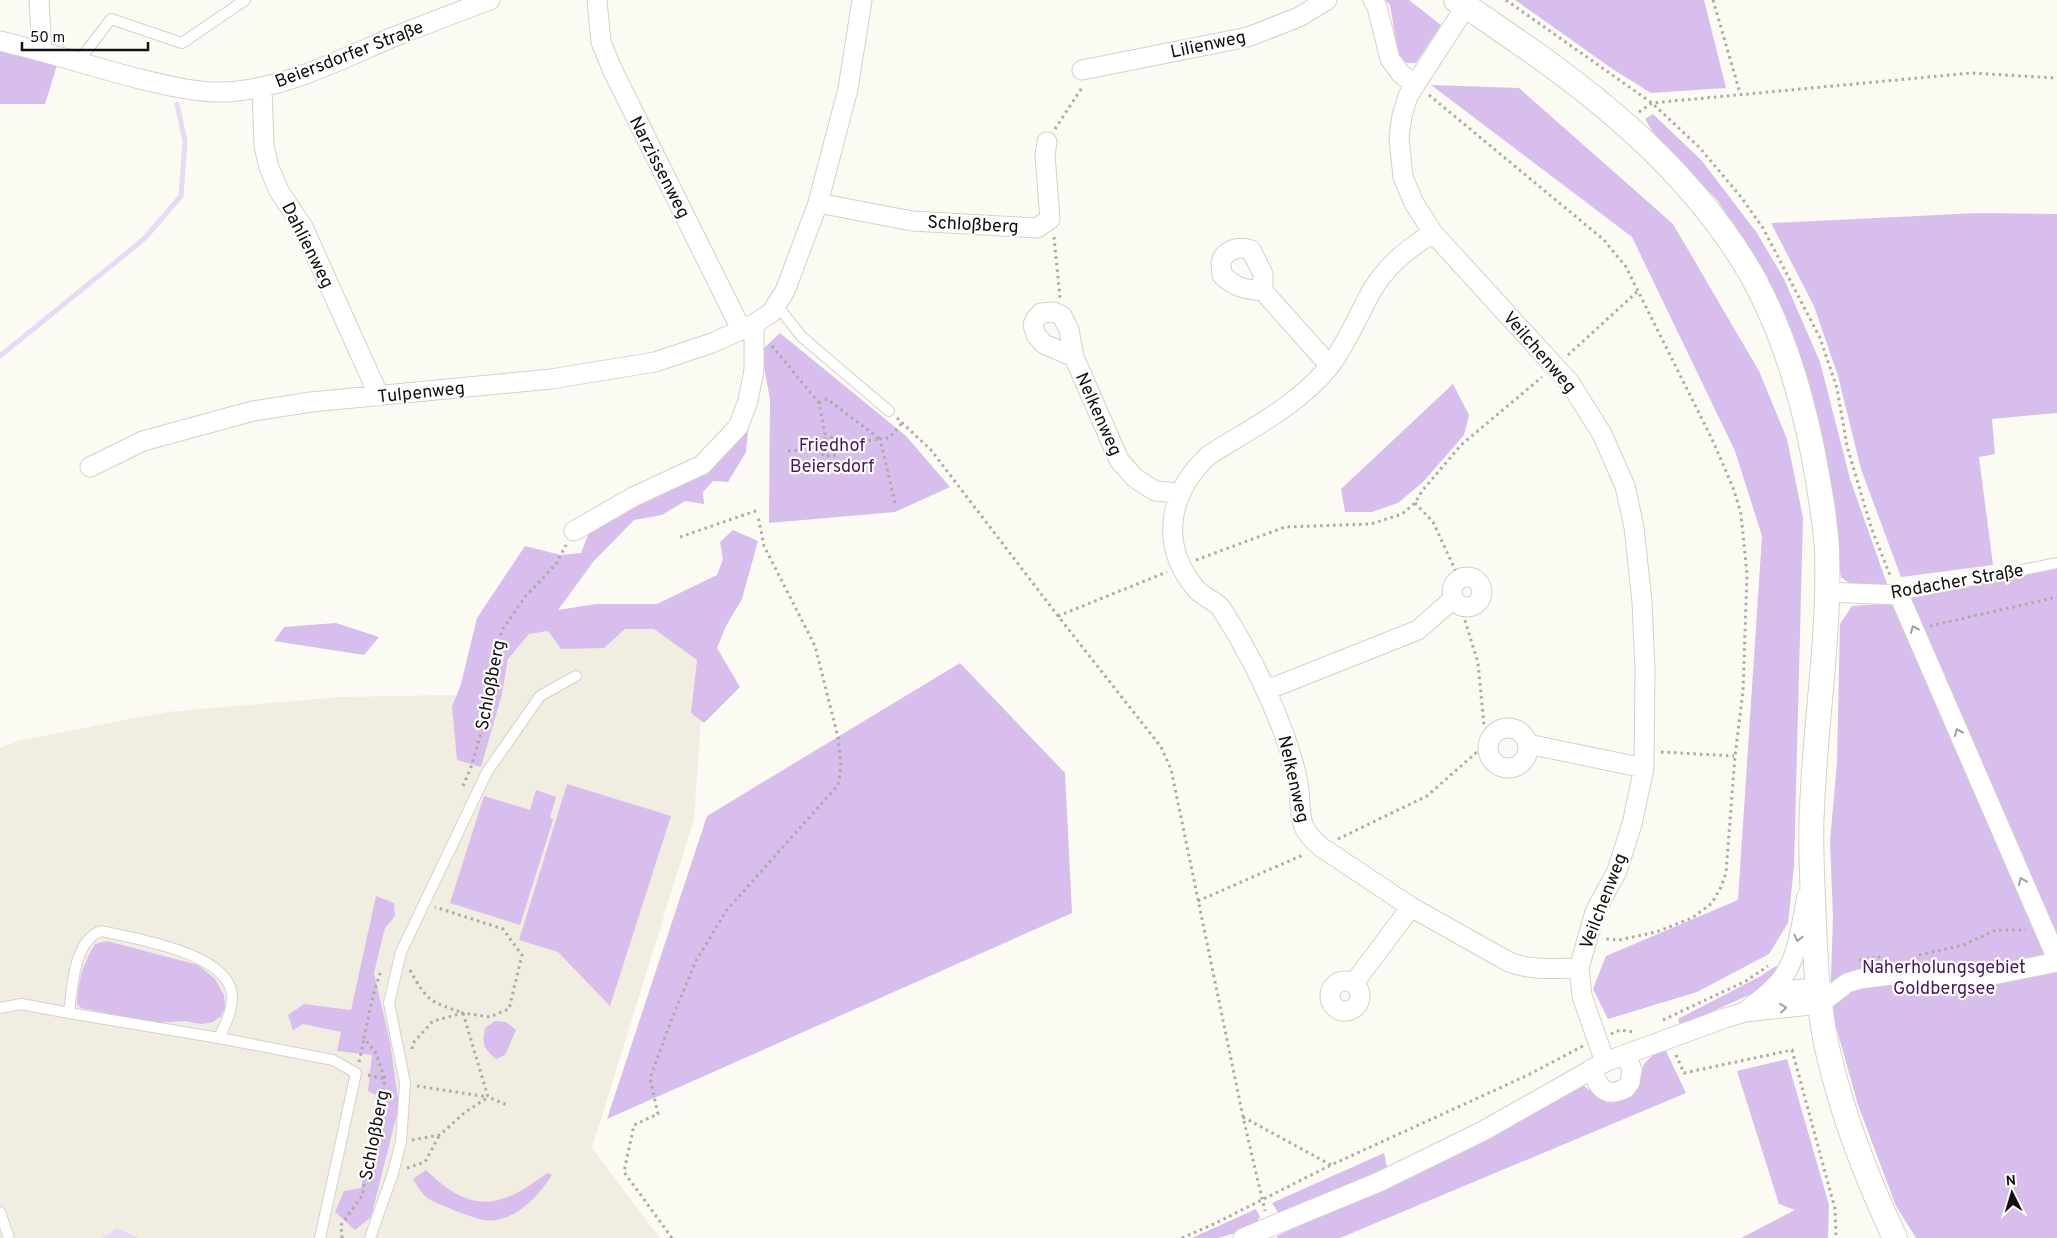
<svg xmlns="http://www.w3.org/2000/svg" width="2057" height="1238" font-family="Overpass,sans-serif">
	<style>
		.built { fill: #f1eee1 }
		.green { fill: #d7beec }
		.water { fill: #e8d9f5 }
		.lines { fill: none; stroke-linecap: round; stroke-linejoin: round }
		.stream { stroke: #e8d9f5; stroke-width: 5 }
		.service-casing { stroke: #d3d1cb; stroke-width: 12 }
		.minor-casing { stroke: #d3d1cb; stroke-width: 21 }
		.tertiary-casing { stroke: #d3d1cb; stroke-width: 26 }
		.path { stroke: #abaaa4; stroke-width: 3; stroke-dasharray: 2.5 4; stroke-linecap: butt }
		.service { stroke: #fff; stroke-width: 10 }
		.minor { stroke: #fff; stroke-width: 19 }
		.tertiary { stroke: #fff; stroke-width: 24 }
		.oneway { stroke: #a09f9f }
		.labels { text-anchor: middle; stroke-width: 4.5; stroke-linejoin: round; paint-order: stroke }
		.street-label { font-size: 18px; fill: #11100e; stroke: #fff }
		.park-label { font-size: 18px; fill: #491966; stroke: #fff }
	</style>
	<rect width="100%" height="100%" fill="#fbfaf3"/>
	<path class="built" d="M708 624 694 819 592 1148 660 1238H0V748L17 741 167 712 341 697 502 694 508 659 529 634 578 627Z"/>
	<path class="green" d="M1385 0H1409L1441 25 1416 63H1406L1398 53 1390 5Z
		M1515 0H1704L1726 88 1651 93 1614 70Z
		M0 49 58 62 45 104H0Z
		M1431 85 1519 88 1673 224 1759 371 1787 439 1803 518 1794 866 1788 923 1769 954 1697 992 1608 1019 1593 989 1606 956 1738 900 1762 536 1735 451 1632 237Z
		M1653 114 1702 161 1757 233 1784 279 1820 362 1850 479 1887 584 1854 587 1841 577 1838 559 1835 503 1824 451 1788 329 1767 276 1718 201 1652 131 1645 119Z
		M1979 213 2057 214V413L1992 419 1995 454 1979 457 1993 565 1901 577 1861 469 1838 376 1814 306 1771 223Z
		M780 333 906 436 950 487 895 512 769 523 770 399 761 351Z
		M1453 384 1469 415 1464 435 1423 482 1398 503 1372 512H1345L1341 489Z
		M749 421 746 452 728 482 713 481 703 492 704 504 685 501 662 515 634 520 593 562 558 610 596 604H657L717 575 723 559 720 542 733 530 758 541 742 599 726 626 717 648 740 687 704 723 691 713 697 660 654 629H625L604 648 561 649 548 631 529 634 508 659 502 694 481 767 457 760 452 707 461 684 477 618 525 546 561 555 581 553 590 530 695 477Z
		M2057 563V1238H1916L1896 1206 1858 1105 1830 1005 1833 918 1830 841 1837 763 1840 624 1852 606 1896 603 1899 595Z
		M336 623 379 637 364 655 274 641 284 627Z
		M960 663 1065 773 1072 913 607 1119 707 816Z
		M567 784 671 816 610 1006 558 952 519 940Z
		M536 790 556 797 550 817 553 820 520 925 450 903 484 796 530 810Z
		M376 896 394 903 395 916 385 928 374 973 390 1042 399 1106 371 1217 355 1230 335 1212 344 1191 361 1188 380 1097 368 1091 372 1055 337 1051 341 1032 303 1024 293 1030 288 1015 304 1004 351 1010Z
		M107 941 198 965 215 979 224 995 225 1008 221 1016 213 1022 201 1024 185 1021 154 1023 81 1008 77 1004C79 979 82 966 95 944Z
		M1776 966 1780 968 1768 984 1749 995 1680 1026 1678 1019 1759 977Z
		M495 1021 506 1022 516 1030 505 1055 496 1059C483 1047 482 1045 485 1028Z
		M1666 1051 1686 1093 1340 1238H1277V1236L1440 1163 1580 1083 1607 1103 1625 1096 1636 1089 1644 1064 1655 1053Z
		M1787 1059 1829 1205 1828 1238H1741L1795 1210 1779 1204 1737 1071Z
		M1384 1153 1387 1167 1280 1215 1272 1203Z
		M426 1170C451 1194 477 1212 512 1195 525 1190 536 1180 548 1173L552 1175C538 1197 513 1224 484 1220 473 1218 462 1213 451 1209 428 1199 426 1201 413 1179Z
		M1256 1209 1260 1217 1254 1227 1219 1238H1192Z"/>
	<path class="water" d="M117 1228 139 1238H102Z"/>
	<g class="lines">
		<path class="stream" d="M0 356 144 239 181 196 185 141 177 104"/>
		<defs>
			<path id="service" d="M77 63 111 19 182 43 245 0
				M776 304 802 337 889 411
				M1899 595 2057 563
				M0 1008 21 1004 69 1013C72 989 74 938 102 931 134 939 233 953 232 998 232 1012 225 1025 219 1038
				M69 1013 219 1038 333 1060 356 1073 320 1238
				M0 1212 9 1238
				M370 1238 393 1173 401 1142 405 1083 389 1003 401 952 487 772 540 696 576 676"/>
			<path id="minor" d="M39 0 42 51
				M597 0 601 42 612 69 741 329
				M1373 0 1377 7 1390 59 1401 74 1415 84
				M1466 6 1408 96 1402 116 1399 138 1403 177 1414 203 1433 233 1570 383 1602 434 1625 486 1634 527 1642 602 1645 670 1644 768 1632 824 1617 871 1595 912 1579 968 1582 996 1605 1062
				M0 41C46 52 90 66 136 78 161 84 188 91 214 92 274 94 337 61 391 38 424 25 457 12 490 0
				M1082 70 1248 37 1299 17 1327 0
				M262 88 264 146 269 167 279 191 303 227 379 396
				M818 203 912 221 1037 228 1050 219 1045 155 1047 142
				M1433 233C1408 248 1384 268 1370 294 1357 318 1346 345 1329 367 1297 406 1250 429 1209 455 1168 493 1159 545 1196 589 1203 597 1214 600 1221 608 1246 647 1268 690 1284 734 1290 751 1297 772 1299 790 1302 818 1297 827 1321 847L1411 907 1509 962C1531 971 1555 968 1579 968
				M1263 291C1244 289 1236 288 1222 275 1222 271 1221 266 1221 263 1224 249 1240 246 1251 250L1263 274V291L1330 366
				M1074 357 1044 344 1036 335 1033 325 1036 318 1041 313 1054 312 1062 316 1069 330 1074 357 1119 460 1135 478 1155 491 1179 493
				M90 467 143 441 253 411 311 402 551 379 655 362 712 343 754 324
				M574 531 633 497 702 465 738 427 748 401 754 370V324L771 313 785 291 818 203 848 89 862 0
				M1452 592a15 15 0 1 1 30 0a15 15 0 1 1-30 0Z
				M1827 592 1899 595 2057 959
				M1267 690 1418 630 1453 599
				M1488 748a20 20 0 1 1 40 0a20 20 0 1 1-40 0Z
				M1528 744 1644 768
				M1330 996a15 15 0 1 1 30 0a15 15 0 1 1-30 0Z
				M1354 983 1411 907
				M1769 992 1818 988
				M1745 1012C1757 1002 1770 993 1780 981 1799 958 1801 923 1807 896
				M1591 1069C1599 1087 1604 1099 1626 1088L1630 1082 1632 1070 1626 1054
				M1243 1238 1379 1182 1483 1131 1605 1062 1725 1018 1745 1012 1820 1004 1847 983 1860 979 1899 974 1970 976 1998 974 2057 962"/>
			<path id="tertiary" d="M1456 0C1478 13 1499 29 1520 43 1607 103 1688 172 1744 262 1780 321 1800 387 1813 453 1819 485 1825 517 1827 550 1830 637 1815 723 1812 809 1810 839 1812 870 1813 900 1815 954 1817 1008 1830 1060 1845 1122 1868 1181 1895 1238"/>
		</defs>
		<use href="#service" class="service-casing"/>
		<use href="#minor" class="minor-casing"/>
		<use href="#tertiary" class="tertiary-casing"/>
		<path class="path" d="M1506 0 1652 103 1700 148 1741 197 1763 228 1820 338 1837 388 1847 446 1871 527 1891 578
			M1713 0 1740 93
			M1429 95 1604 240 1626 267 1712 439 1734 490 1741 514 1747 574 1743 691 1735 756 1726 873 1721 887 1712 903 1692 918 1656 932 1619 940 1605 939
			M1639 112 1652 103 1971 73 2057 78
			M1055 129 1083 86
			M1054 237 1060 298
			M772 346 819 403 826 439H821L823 456 837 455 836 436 826 439
			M1568 355 1638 291
			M819 403 827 399 880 439 836 444
			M897 418 931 450 1058 616 1161 747 1171 769 1243 1117 1265 1211
			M788 451 822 448
			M895 503 880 439 889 438 902 423
			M1415 503 1433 522 1459 578
			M680 537 758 510
			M1196 560 1285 527 1371 524 1402 514 1415 503 1422 491 1461 445 1542 377
			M1463 614 1478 663 1484 725 1492 735
			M1058 616 1167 572
			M1930 626 2057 597
			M1661 752 1734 756
			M463 786 471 767 492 695 501 632 525 597 556 564 566 545
			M1338 839 1427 796 1478 751 1487 749
			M1198 901 1305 854
			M1919 955 1963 945 1996 930H2026
			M1859 960 1880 957
			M410 970C428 1003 430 1001 463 1013L488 1097 507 1105
			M1663 1020 1746 981 1768 966
			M1611 1034 1620 1030 1634 1032
			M412 1049 413 1043 433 1021 463 1013 490 1017 509 1009 522 955 503 929 435 907
			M1676 1055 1684 1073 1792 1050 1835 1209 1836 1238
			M359 1062 364 1039
			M368 1075 386 1079
			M417 1086 488 1097
			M1243 1117 1331 1165
			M412 1140 440 1135 464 1113 487 1098
			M407 1168 425 1162 439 1136
			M342 1238 341 1225 362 1196 385 1079 376 1053 364 1038 373 996 381 970
			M672 1238 624 1172 634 1125 658 1114 650 1078 671 1021 696 961 726 911 838 785 841 766 838 737 815 646 764 546 758 516
			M1182 1238 1216 1223 1331 1165 1528 1075 1583 1046"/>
		<use href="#service" class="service"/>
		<use href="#minor" class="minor"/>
		<use href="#tertiary" class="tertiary"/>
	</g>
	<defs><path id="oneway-chevron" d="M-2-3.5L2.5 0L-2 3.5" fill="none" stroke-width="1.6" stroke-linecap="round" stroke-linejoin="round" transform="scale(1.25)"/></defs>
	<g class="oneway">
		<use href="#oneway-chevron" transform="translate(1914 629) rotate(-113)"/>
		<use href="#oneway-chevron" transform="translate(1958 732) rotate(-113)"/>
		<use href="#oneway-chevron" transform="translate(2022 881) rotate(-113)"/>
		<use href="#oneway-chevron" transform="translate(1798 938) rotate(103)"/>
		<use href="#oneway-chevron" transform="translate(1783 1008) rotate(-6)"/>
	</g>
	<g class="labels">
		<g class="street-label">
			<text transform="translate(1208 44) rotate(-12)" y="6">Lilienweg</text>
			<text transform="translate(349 54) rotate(-21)" y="6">Beiersdorfer Straße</text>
			<text transform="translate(660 167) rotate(63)" y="6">Narzissenweg</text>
			<text transform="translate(973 224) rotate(3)" y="6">Schloßberg</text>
			<text transform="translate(308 245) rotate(63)" y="6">Dahlienweg</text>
			<text transform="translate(1540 352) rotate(49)" y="6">Veilchenweg</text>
			<text transform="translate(421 392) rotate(-6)" y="6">Tulpenweg</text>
			<text transform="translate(1099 414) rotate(66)" y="6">Nelkenweg</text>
			<text transform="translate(1957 581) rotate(-10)" y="6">Rodacher Straße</text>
			<text transform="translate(490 685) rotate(-79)" y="6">Schloßberg</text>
			<text transform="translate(1294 779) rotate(77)" y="6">Nelkenweg</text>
			<text transform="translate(1603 901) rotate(-69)" y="6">Veilchenweg</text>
			<text transform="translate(374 1135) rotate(-79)" y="6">Schloßberg</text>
		</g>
		<g class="park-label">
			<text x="832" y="451">Friedhof<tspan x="832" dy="21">Beiersdorf</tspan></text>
			<text x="1944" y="973">Naherholungsgebiet<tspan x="1944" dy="21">Goldbergsee</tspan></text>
		</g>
	</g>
	<g transform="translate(2012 1193) rotate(355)" stroke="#ffffff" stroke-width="4" paint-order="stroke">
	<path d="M0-4L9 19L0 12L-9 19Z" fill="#11100e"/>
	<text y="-8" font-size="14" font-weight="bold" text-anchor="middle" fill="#11100e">N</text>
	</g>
	<path d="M22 42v8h126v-8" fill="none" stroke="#11100e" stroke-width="2.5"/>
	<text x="30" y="42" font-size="15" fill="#11100e" stroke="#ffffff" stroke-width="4" paint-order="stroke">50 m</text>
</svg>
